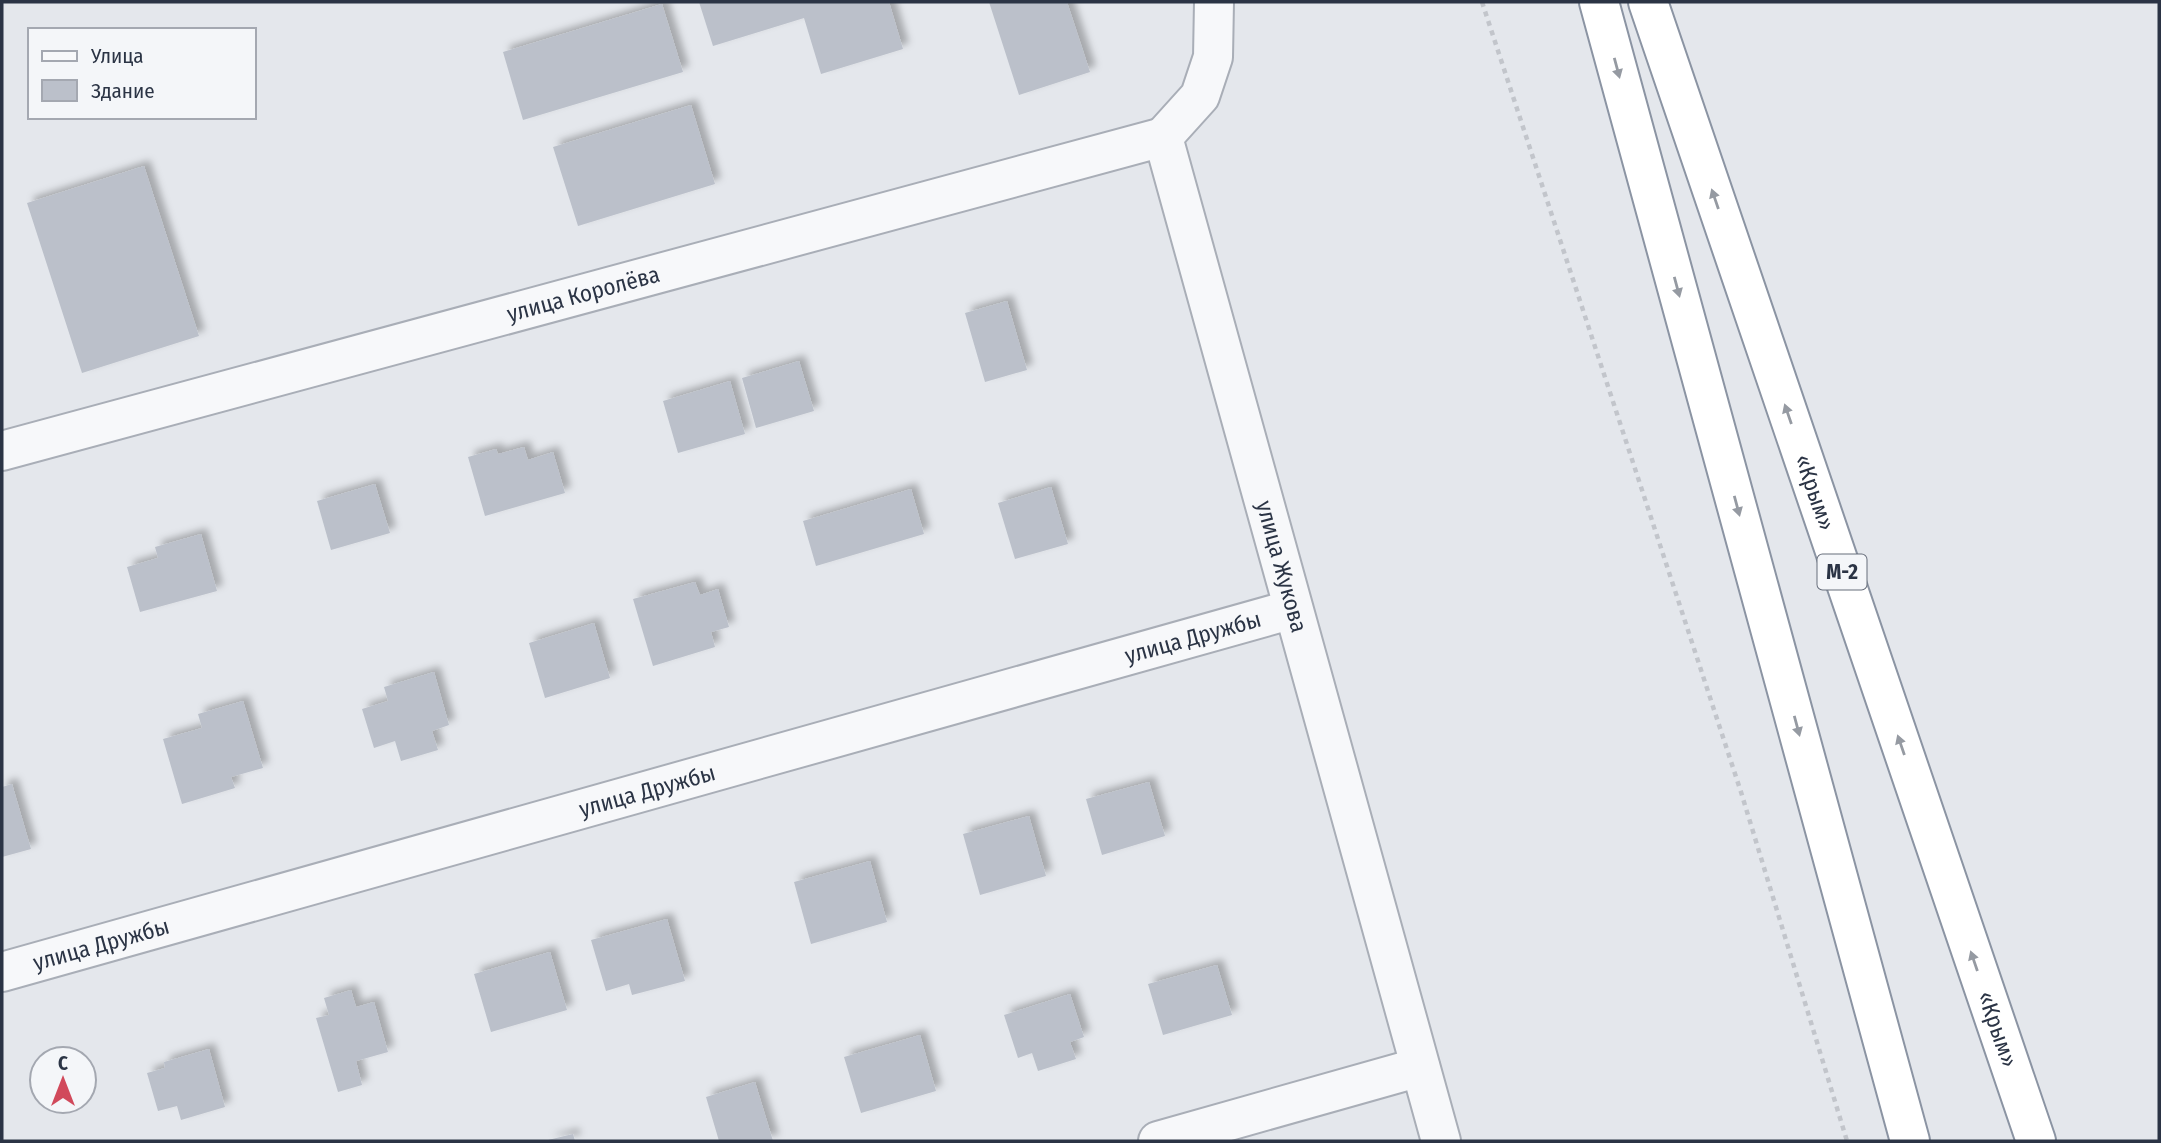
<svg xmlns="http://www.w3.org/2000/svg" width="2161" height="1143" font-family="'Fira Sans Condensed',sans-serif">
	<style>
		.building { fill: #bbc0ca; filter: url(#shadow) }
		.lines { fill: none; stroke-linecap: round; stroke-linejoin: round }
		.minor-casing { stroke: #a9aeb7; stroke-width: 42 }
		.trunk-casing { stroke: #8b94a3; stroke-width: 42 }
		.path { stroke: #c2c5cb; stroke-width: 4.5; stroke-dasharray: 5 5; stroke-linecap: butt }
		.minor { stroke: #f7f8fa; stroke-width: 38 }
		.trunk { stroke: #fff; stroke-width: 38 }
		.oneway { fill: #959aa2 }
		.labels { text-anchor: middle; stroke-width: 5; stroke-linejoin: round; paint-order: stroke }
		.shield { fill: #f4f6f9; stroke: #676e7b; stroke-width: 2 }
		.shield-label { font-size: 21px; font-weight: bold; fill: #2b3445 }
		.street-label { font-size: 23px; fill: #2b3445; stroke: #f4f6f9 }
	</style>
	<defs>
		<filter id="shadow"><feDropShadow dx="6" dy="-6" stdDeviation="3.5" flood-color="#0004"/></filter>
	</defs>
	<rect width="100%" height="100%" fill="#e4e7ec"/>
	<path class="building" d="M699 2H889L903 49 821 74 804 18 713 46Z
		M989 2H1067L1090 72 1019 95Z
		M662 4 683 72 523 120 503 52Z
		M691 105 715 184 578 226 553 147Z
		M144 166 199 336 82 373 27 203Z
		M1007 301 1027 370 985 382 965 313Z
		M799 361 814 411 756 428 742 378Z
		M730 381 745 434 678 453 663 401Z
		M524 447 528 460 553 452 565 493 485 516 468 457 496 449 498 454Z
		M375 484 390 533 331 550 317 501Z
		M1051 487 1068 544 1015 559 998 503Z
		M911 489 924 534 816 566 803 521Z
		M201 534 217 591 140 612 127 567 158 558 155 547Z
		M695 582 700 595 718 589 729 627 711 632 715 647 653 666 633 599Z
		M594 623 610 678 545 698 529 643Z
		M434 672 449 725 432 731 438 750 401 761 395 741 374 748 362 709 388 701 384 687Z
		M243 701 263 768 231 777 235 788 182 804 163 739 202 728 198 714Z
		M1149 782 1165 836 1102 855 1086 799Z
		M12 784 31 849 2 857V787Z
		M1029 816 1046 876 980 895 963 834Z
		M870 861 887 922 811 944 794 882Z
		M667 919 685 981 632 995 629 984 606 991 591 940Z
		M550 952 567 1010 491 1032 474 974Z
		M1217 965 1232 1015 1163 1035 1148 984Z
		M351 990 356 1007 374 1002 388 1052 356 1061 362 1085 338 1092 316 1018 329 1015 324 998Z
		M1070 994 1084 1037 1070 1042 1076 1059 1038 1071 1032 1053 1018 1058 1004 1015Z
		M920 1035 936 1091 861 1113 844 1057Z
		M209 1049 225 1107 181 1120 177 1106 158 1111 147 1073 165 1068 164 1062Z
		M755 1082 773 1141H719L706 1097Z
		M573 1134 575 1141H548V1140Z"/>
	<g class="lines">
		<defs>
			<g id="minor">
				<path id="s1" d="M1214 2 1213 57 1200 96 1163 137 1441 1141"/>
				<path id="s2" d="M2 451 1163 137"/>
				<path id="s3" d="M2 972 1293 609"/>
				<path d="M1158 1141 1420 1067"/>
			</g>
			<g id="trunk">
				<path d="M1599 2 1910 1141"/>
				<path id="s4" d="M1648 2 2036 1141"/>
			</g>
		</defs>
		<use href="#minor" class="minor-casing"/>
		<use href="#trunk" class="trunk-casing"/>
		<path class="path" d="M1482 2 1741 792 1847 1141"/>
		<use href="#minor" class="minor"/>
		<use href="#trunk" class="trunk"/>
	</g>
	<defs><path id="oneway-solid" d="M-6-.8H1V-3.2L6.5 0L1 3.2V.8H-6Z" transform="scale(1.75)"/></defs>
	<g class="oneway">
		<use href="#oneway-solid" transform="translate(1617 68) rotate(75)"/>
		<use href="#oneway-solid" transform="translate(1715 199) rotate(-109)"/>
		<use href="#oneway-solid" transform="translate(1677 287) rotate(75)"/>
		<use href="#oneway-solid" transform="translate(1788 414) rotate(-109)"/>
		<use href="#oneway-solid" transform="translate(1737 506) rotate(75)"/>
		<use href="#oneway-solid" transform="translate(1797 726) rotate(75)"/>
		<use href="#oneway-solid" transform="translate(1901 745) rotate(-109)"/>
		<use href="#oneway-solid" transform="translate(1974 961) rotate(-109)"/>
	</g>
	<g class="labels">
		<rect class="shield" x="1817.5" y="554.5" width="49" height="35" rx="5"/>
		<g class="shield-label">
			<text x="1842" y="579">М-2</text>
		</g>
		<g class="street-label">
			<text dy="8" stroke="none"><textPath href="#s2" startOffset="602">улица Королёва</textPath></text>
			<text dy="8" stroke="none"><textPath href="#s4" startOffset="518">«Крым»</textPath></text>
			<text dy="8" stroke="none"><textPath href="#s1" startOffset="597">улица Жукова</textPath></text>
			<text dy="8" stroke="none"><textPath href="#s3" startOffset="1237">улица Дружбы</textPath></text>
			<text dy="8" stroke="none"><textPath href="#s3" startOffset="670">улица Дружбы</textPath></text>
			<text dy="8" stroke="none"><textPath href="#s3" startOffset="103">улица Дружбы</textPath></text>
			<text dy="8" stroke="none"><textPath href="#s4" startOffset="1085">«Крым»</textPath></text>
		</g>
	</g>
	<rect width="2161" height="1143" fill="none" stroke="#2b3445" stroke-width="7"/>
	<rect x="28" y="28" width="228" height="91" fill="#f4f6f9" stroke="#a4a8b1" stroke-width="2"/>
	<rect x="42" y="51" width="35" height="10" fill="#f7f8fa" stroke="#a4a8b1" stroke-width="2"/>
	<text x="91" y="63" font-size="21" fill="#2b3445">Улица</text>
	<rect x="42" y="80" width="35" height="21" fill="#bbc0ca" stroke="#a4a8b1" stroke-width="2"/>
	<text x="91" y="98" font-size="21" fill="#2b3445">Здание</text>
	<g transform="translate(63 1080)"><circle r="33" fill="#f4f6f9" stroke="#a4a8b1" stroke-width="2"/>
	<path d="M0-5L12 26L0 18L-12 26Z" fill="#d1495b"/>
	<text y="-10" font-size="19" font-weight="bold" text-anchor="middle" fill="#2b3445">С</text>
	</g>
</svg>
